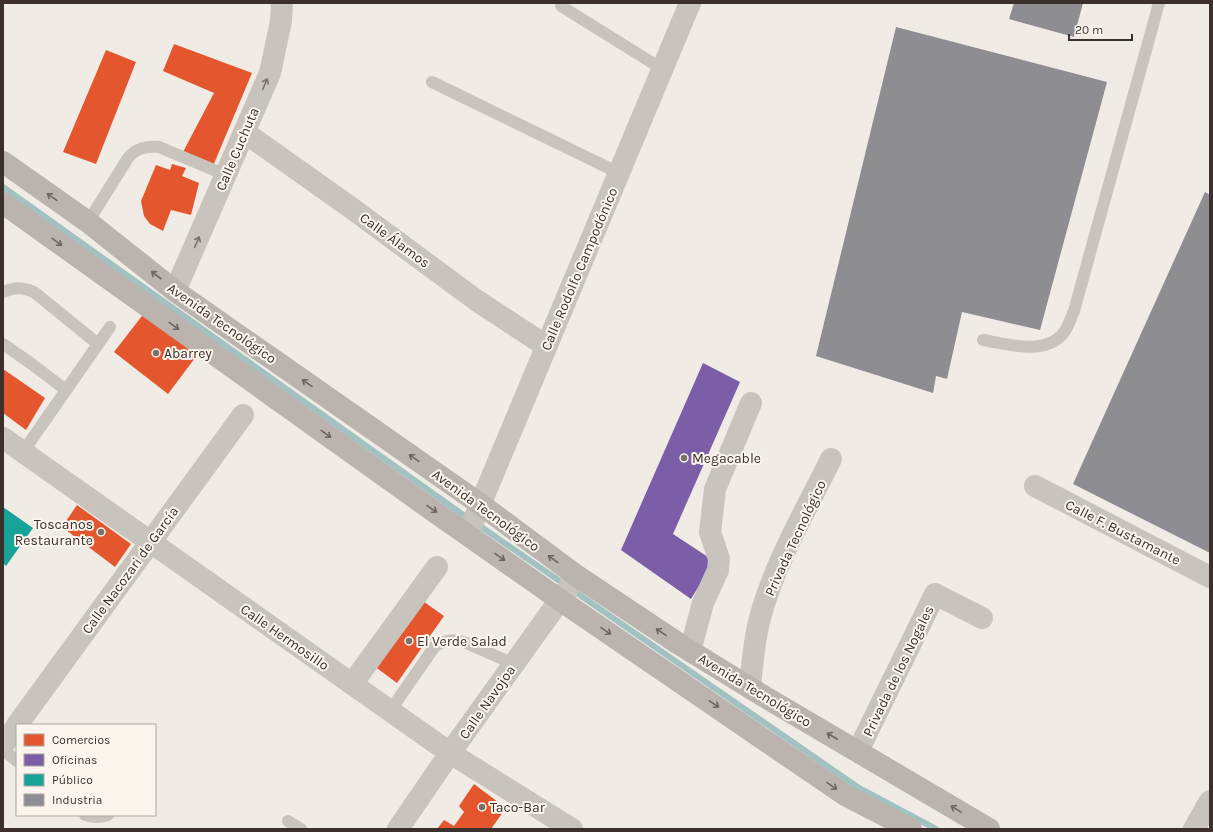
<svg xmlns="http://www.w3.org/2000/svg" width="1213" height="832" font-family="Karla,sans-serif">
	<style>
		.shops { fill: #e4572e }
		.offices { fill: #7b5ea7 }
		.public { fill: #17a398 }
		.industry { fill: #8d8d92 }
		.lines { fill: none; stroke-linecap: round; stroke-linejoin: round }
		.stream { stroke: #a1c2c1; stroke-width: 6 }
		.lane { stroke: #c9c3be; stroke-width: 12 }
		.street { stroke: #c9c3be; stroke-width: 22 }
		.secondary { stroke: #bab3ae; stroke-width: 22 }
		.oneway { stroke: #7b726d }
		.oneway2 { stroke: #6e645f }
		.poi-dot { fill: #7a716c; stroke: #fbf5ee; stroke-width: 1.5 }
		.labels { text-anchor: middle; stroke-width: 4; stroke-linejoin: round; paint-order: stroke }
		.street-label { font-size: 14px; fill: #3b302b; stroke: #fbf5ee }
		.poi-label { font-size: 14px; fill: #3b302b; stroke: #fbf5ee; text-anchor: start }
	</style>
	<rect width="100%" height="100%" fill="#f0ebe5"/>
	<path class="shops" d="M174 44 252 73 213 166 183 152 214 93 163 71Z
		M106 50 136 62 96 164 63 152Z
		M172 164 186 168 182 176 199 183 191 215 171 210 163 231 150 224 144 216 141 201 156 165 170 170Z
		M145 312 198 354 168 394 114 352Z
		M3 369 45 398 26 430 3 413Z
		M77 505 131 544 115 567 62 527Z
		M420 599 444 616 397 683 374 666Z
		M474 784 506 808 491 829H437L444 820 454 826 464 812 459 806Z"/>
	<path class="offices" d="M703 363 740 382 673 534 714 561 691 599 621 550Z"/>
	<path class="public" d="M3 507 33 528 6 566 3 563Z"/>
	<path class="industry" d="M1014 3H1083L1074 37 1009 19Z
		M896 27 1107 82 1040 330 962 312 947 379 936 376 933 393 816 356Z
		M1205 192 1210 195V553L1073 484Z"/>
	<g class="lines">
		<path class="stream" d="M3 187 469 519
			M477 524 859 788 936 829"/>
		<path class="lane" d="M561 6 662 69
			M432 82 619 173
			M88 222 128 158C136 148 146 146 159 147L226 175
			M3 292C16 287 21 287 34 292L98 344
			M983 340C1007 344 1047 357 1065 331 1069 325 1071 317 1074 311L1159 3
			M3 344 29 362 66 390
			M23 452 110 327
			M390 711 435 646C445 640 453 639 464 642L514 664
			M3 750 17 761
			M85 815C93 818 99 818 108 815
			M288 821 301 829"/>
		<path class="street" d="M244 132 350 207 476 300 546 346
			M175 291 270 73 281 21 282 3
			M3 438 450 753 572 829
			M1035 486 1210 577
			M468 534 690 3
			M690 651 703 603 718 570 719 559 710 532 715 489 751 403
			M352 684 437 567
			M750 688C752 665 754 640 760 618 774 564 806 510 831 459
			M17 725 243 415
			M3 745 17 726
			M858 751 935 594 982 618
			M398 829 450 753 577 576
			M1194 829 1210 801"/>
		<path class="secondary" d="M3 162 88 222 175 291 480 504 577 576 679 644 760 694 989 829
			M3 203 425 505 560 600 845 795 911 829"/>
	</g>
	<defs><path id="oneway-shaft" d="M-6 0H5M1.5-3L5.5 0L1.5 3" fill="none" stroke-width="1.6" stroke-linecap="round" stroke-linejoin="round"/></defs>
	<g class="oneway">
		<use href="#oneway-shaft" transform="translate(265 84) rotate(-67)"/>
		<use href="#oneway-shaft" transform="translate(197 242) rotate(-67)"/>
	</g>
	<g class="oneway2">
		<use href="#oneway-shaft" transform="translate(52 197) rotate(-145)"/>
		<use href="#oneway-shaft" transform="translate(57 242) rotate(36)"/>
		<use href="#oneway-shaft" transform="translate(156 275) rotate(-142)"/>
		<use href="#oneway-shaft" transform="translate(174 326) rotate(36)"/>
		<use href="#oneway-shaft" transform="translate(307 383) rotate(-145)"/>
		<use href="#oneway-shaft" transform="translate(326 434) rotate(36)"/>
		<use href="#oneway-shaft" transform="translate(414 458) rotate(-145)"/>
		<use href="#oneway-shaft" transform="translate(432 509) rotate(34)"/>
		<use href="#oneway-shaft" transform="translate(500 557) rotate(35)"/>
		<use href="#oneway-shaft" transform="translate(553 559) rotate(-144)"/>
		<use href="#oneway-shaft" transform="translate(606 631) rotate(34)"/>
		<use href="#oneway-shaft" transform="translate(661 632) rotate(-146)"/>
		<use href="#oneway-shaft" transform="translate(714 704) rotate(34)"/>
		<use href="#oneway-shaft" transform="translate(832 736) rotate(-150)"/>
		<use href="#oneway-shaft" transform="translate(832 786) rotate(34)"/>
		<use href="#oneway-shaft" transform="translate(956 809) rotate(-149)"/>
	</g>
	<g class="poi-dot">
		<circle cx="156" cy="353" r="4"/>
		<circle cx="684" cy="458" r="4"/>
		<circle cx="101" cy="532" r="4"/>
		<circle cx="409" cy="641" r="4"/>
		<circle cx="482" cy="807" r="4"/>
	</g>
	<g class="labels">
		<g class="street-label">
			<text transform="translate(237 149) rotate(-67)" y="5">Calle Cuchuta</text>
			<text transform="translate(395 240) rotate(36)" y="5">Calle Álamos</text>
			<text transform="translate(579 269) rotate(-67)" y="5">Calle Rodolfo Campodónico</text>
			<text transform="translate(222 323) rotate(35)" y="5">Avenida Tecnológico</text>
			<text transform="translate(486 510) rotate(36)" y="5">Avenida Tecnológico</text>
			<text transform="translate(1123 532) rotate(27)" y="5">Calle F. Bustamante</text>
			<text transform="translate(795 538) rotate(-65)" y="5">Privada Tecnológico</text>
			<text transform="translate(130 570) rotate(-54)" y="5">Calle Nacozari de García</text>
			<text transform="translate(285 637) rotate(35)" y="5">Calle Hermosillo</text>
			<text transform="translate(898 671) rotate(-64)" y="5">Privada de los Nogales</text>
			<text transform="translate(755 690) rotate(31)" y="5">Avenida Tecnológico</text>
			<text transform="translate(487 702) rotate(-55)" y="5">Calle Navojoa</text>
		</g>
		<g class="poi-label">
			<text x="164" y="358">Abarrey</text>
			<text x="692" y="463">Megacable</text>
			<text x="93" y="529" text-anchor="end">Toscanos<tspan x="93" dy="16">Restaurante</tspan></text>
			<text x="417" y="646">El Verde Salad</text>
			<text x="490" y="812">Taco-Bar</text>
		</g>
	</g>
	<rect width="1213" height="832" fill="none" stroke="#3b302b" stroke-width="8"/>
	<rect x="16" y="724" width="140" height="92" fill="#fbf5ee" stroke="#aea6a0"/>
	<rect x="24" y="734" width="20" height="12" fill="#e4572e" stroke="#aea6a0"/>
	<text x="52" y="744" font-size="12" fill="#3b302b">Comercios</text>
	<rect x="24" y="754" width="20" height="12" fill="#7b5ea7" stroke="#aea6a0"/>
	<text x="52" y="764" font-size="12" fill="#3b302b">Oficinas</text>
	<rect x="24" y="774" width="20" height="12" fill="#17a398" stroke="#aea6a0"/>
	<text x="52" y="784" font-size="12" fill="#3b302b">Público</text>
	<rect x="24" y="794" width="20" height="12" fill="#8d8d92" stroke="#aea6a0"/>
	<text x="52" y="804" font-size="12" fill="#3b302b">Industria</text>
	<path d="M1069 34v6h63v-6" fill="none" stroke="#3b302b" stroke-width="2"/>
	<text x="1075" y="34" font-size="12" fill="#3b302b" stroke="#fbf5ee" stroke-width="3" paint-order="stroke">20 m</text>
</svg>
